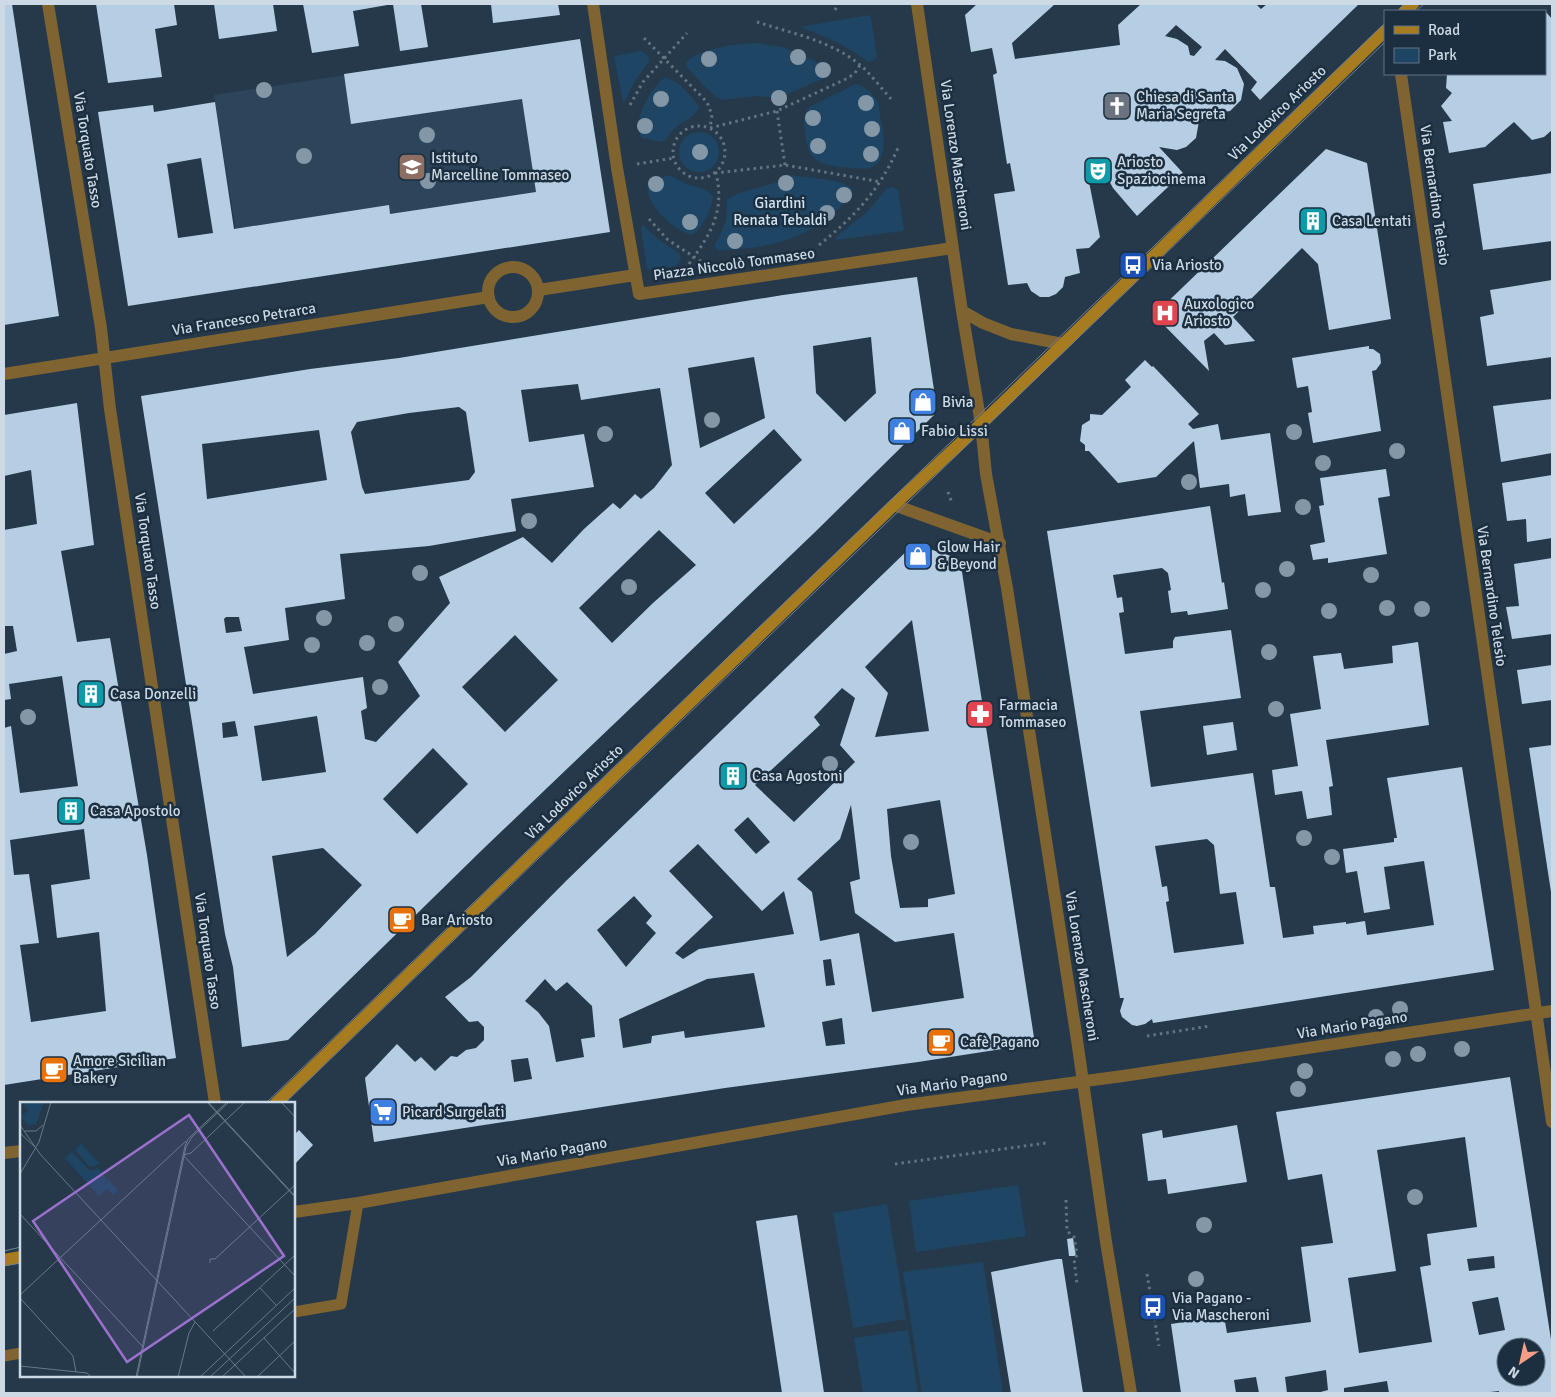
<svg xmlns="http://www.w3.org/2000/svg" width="1556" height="1397" font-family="Signika,sans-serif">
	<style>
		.built { fill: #2c455b }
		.green { fill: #1e4564 }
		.building { fill: #b6cee4; fill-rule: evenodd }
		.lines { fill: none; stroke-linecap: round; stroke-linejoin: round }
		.path { stroke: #627382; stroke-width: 3; stroke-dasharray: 2.5 4; stroke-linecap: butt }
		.lane { stroke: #7f6431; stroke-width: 11 }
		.street { stroke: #7f6431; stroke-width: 12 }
		.secondary { stroke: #a77c20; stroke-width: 12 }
		.tram { stroke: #728291; stroke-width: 1 }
		.tree { fill: #8497a7 }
		.labels { text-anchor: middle; stroke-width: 5; stroke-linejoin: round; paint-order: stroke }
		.poi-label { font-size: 15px; fill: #cdd9e4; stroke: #1b2f40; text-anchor: start }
		.street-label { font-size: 15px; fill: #cdd9e4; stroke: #1b2f40 }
		.park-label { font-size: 15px; fill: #d2e4f3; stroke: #1b2f40 }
		.inset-road { fill: none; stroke: #687988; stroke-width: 1 }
		.view { fill: #9c71ce; fill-opacity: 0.15; stroke: #9c71ce; stroke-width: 2.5 }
		.inset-edge { fill: none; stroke: #cdd9e4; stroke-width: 2.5 }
	</style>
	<rect width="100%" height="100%" fill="#25394b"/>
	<path class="built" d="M580 39 610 232 245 287 214 95Z"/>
	<path class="green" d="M869 15 871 18 877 57 874 60 868 62C849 47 827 37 805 29L803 27 805 26Z
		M756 43 782 47 807 57 826 67 829 76 778 98 757 96 723 100 716 97 702 84 686 66V62C702 48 735 44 756 43Z
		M642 51 649 57V61L634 83 625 101H623L614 57 615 56Z
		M664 78C677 78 692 96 699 107 692 122 675 122 666 140L661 142 642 138C630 124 651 87 664 78Z
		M856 84C864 86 873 93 877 101 880 107 880 115 881 121 884 137 889 163 867 169 850 167 822 170 811 154 807 147 806 139 805 131 803 121 803 114 811 106Z
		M679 152a20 20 0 1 1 40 0a20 20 0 1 1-40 0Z
		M791 175C806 178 842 178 852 189 852 197 845 202 839 208 808 240 761 250 718 250L714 246 721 233 726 220 727 199 739 193 782 181Z
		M665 176H671L687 184 706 190 713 196C712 208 703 229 692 235 672 229 652 210 647 190L649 187Z
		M893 187 898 190 904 229 902 231 836 240V237L868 211 887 188Z
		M643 225 658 239 680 254 681 258 676 266 649 270 647 269 641 228Z
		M1018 1185 1026 1236 916 1252 909 1201Z
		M887 1204 906 1319 853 1328 833 1213Z
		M983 1262 1003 1393H922L903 1272Z
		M908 1330 918 1393H863L854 1338Z"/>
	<path class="building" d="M4 4H12L59 316 4 325Z
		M96 4H174L177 25 155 29 162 77 108 83Z
		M214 4H273L277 31 219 39Z
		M303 4H421L428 47 400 51 393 4 353 11 359 46 312 53Z
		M491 4H558L560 15 493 23Z
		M977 4H1055L1012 43 1015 59 1120 45 1118 25 1141 4H1256L1261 9 1267 4H1359L1260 100 1251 90 1257 82 1225 49 1215 60 1225 61 1237 68 1244 84 1241 100 1230 111 1207 114 1208 120 1199 121 1196 138 1186 147 1177 150 1159 147 1183 173 1137 216 1113 188 1106 175 1088 177 1100 237 1089 248 1076 249 1080 273 1065 277 1063 287 1056 294 1049 297H1040L1031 291 1027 283 1008 285 994 194 1015 191 1010 163 1007 164 993 75 997 73 992 48 971 52 965 15ZM1176 25 1202 47 1194 56 1190 55 1188 46 1177 39 1165 36Z
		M1545 11 1552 19V130L1544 137 1532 140 1514 122 1485 147 1449 153 1443 122 1452 121 1441 106 1452 93 1446 88 1447 74H1545Z
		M580 39 610 232 128 306 98 112 153 105 154 112 215 102 234 229 389 205 390 214 536 192 522 99 351 124 344 74ZM201 158 213 233 178 238 167 164Z
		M1326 149 1367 163 1391 319 1329 330 1318 264 1302 248 1233 317 1255 341 1225 345 1214 333 1204 341 1209 371 1154 315Z
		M1552 173V241L1483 250 1473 184Z
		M917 277 936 403 934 415 813 534 482 850 288 1040 242 1047 233 967 225 934 141 396 310 369 399 358 783 295ZM871 337 876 393 845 422 816 393 813 346ZM754 357 765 418 700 448 688 368ZM578 384 581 400 660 388 672 465 654 488 641 499 635 494 620 509 613 503 584 529 552 563 523 537 439 577 450 603 398 662 420 696 376 742 365 739 361 711 367 708 363 677 253 694 244 647 289 640 285 608 345 599 340 554 429 546 516 531 511 499 594 487 584 434 529 442 521 390ZM459 407 466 412 475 472 469 480 365 494 362 487 351 432 357 422 409 413ZM774 429 802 460 734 524 705 493ZM319 430 327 480 207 499 202 444ZM659 530 696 565 653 603 612 643 579 608ZM226 617H239L242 631 226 633 224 619ZM515 635 558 680 505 732 462 687ZM317 716 326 772 262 781 254 726ZM235 721 238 736 223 738 222 723ZM433 748 468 784 417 834 383 799ZM323 848 362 885 315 934 287 957 272 856Z
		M1552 280V357L1487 366 1480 317 1494 314 1490 290Z
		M1369 346V349H1373L1380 354 1381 363 1376 370 1372 371 1381 431 1313 443 1308 413 1312 412 1308 386 1297 388 1292 358Z
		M1145 360 1152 367 1153 366 1199 414 1188 424 1193 429 1218 424 1221 440 1270 433 1281 512 1248 516 1245 494 1230 497 1229 484 1200 488 1194 441 1156 477 1118 483 1089 451H1085V445L1080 441 1082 425 1090 420V414L1102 415 1131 387 1125 380Z
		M1552 399V453L1501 462 1493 406Z
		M77 403 94 545 61 551 77 642 110 638 147 855 176 1058 4 1085V728L11 726 20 793 78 786 62 676 9 684 11 699 4 700V654L17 651 13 626H4V575H5L4 530 37 524 31 470 4 476V415ZM84 829 90 879 51 885 57 938 99 932 106 1011 31 1022 20 945 39 943 29 874 14 875 10 840Z
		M1386 469 1390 496 1378 498 1387 554 1328 563V558L1313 560 1310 545 1325 542 1319 506 1324 505 1320 478Z
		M1552 475V538L1527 542 1526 519 1507 521 1502 483Z
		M1210 506 1222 583 1224 582 1228 609 1188 615 1187 611 1171 613 1168 591 1171 590 1168 573 1162 568 1113 575 1117 598 1122 597 1124 612 1119 613 1125 654 1173 648V641L1175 637 1231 630 1241 698 1140 711 1151 787 1253 773 1270 887H1275L1283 938 1314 934 1313 926 1346 922V924L1365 921 1367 935 1434 925 1424 861 1384 867 1390 909 1364 913 1357 871 1346 873 1343 849 1394 842V838H1397L1387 778 1462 767 1494 970 1153 1023 1152 1019 1145 1024 1137 1026 1132 1025 1122 1017 1120 1011 1124 998H1120L1047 531ZM1207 839 1214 845 1220 894 1236 892 1244 944 1174 953 1166 902 1169 901 1167 886 1162 887 1155 846Z
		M914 544 960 559 1035 1044 918 1062 725 1088 374 1142 365 1078 397 1044 415 1062 421 1057 435 1071 451 1056 457 1057 466 1050 476 1048 484 1040V1027L478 1021 469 1022 445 997 471 977 567 880ZM912 620 929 731 875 737 888 693 865 667ZM842 688 855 698 840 745 855 762 794 822 755 785 820 725 814 717ZM940 800 955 894 928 899V907L900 908 891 856 887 809ZM851 805 860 879 850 882 855 913 895 942 954 933 964 998 872 1012 859 933 820 941 812 892 797 879 840 839ZM748 817 770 842 756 854 734 830ZM698 844 762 911 784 891 794 934 699 949 683 959 675 953 713 917 669 871ZM634 896 652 916 646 923 656 933 626 967 597 930ZM831 959 835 985 826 986 823 960ZM754 973 765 1027 685 1038 684 1031 652 1036 651 1043 623 1048 619 1019 707 979ZM545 979 556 991 567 982 592 1006 595 1037 581 1039 584 1057 556 1062 549 1026 538 1012 525 1001ZM842 1018 845 1044 826 1046 822 1022ZM528 1058 532 1079 514 1082 511 1060Z
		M1552 558V634L1512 639 1506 607 1519 606 1514 564Z
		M1418 642 1429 725 1326 740 1333 786 1329 787 1332 815 1307 819 1302 791 1275 795 1272 770 1298 766 1290 714 1321 709 1313 656 1341 653 1344 669 1393 663 1392 646Z
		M1552 665V700L1522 704 1517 670Z
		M1233 722 1237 750 1207 755 1203 726Z
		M1552 745V892H1551L1529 748Z
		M1510 1077 1552 1346V1393H1499V1391L1481 1393H1389L1387 1381 1344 1388V1393H1317L1328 1390 1326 1370 1285 1377 1287 1393H1259L1256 1377 1234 1380 1236 1393H1181L1171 1324 1224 1316 1227 1333 1311 1322 1301 1247 1333 1243 1322 1174 1288 1180 1276 1112ZM1465 1137 1477 1227 1427 1234 1431 1265 1420 1267 1432 1342 1359 1353 1348 1278 1396 1271 1377 1150ZM1494 1256 1495 1268 1469 1271 1467 1259ZM1498 1297 1505 1330 1479 1335 1472 1302ZM1506 1347H1536V1377H1506Z
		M1237 1125 1247 1182 1168 1194 1166 1179 1148 1181 1142 1134 1162 1130 1163 1138Z
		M299 1130 313 1145 294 1165V1135Z
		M797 1215 823 1386 824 1393H782L756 1221Z
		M1073 1238 1076 1256H1069L1067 1239Z
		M1057 1259H1062L1083 1393H1011L991 1272Z"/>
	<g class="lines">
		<path class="path" d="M835 10 838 4
			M757 22C791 33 832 41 860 65 871 74 881 88 891 99
			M644 38 707 102 712 115 710 128 777 111 848 78 855 73 860 65
			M630 105 643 82 687 33
			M777 111 785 165
			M673 152a26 26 0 1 1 52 0a26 26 0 1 1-52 0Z
			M637 164 674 158
			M649 219 668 240 702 262
			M819 245C855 216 879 191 898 148
			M689 264C711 233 725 212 716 173L785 165 881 182
			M948 492 952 503
			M1147 1036 1210 1026
			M895 1164 1046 1143
			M1066 1200 1067 1231 1074 1237 1077 1255 1074 1259 1077 1284
			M1147 1274 1159 1346"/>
		<path class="lane" d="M294 1312 341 1304 358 1203
			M4 1356 21 1353"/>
		<path class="street" d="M48 4 101 328 110 409 215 1103
			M593 4 617 168 639 294 953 248
			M917 4 962 311 981 424 986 474 1007 588 1077 1040 1106 1242 1131 1393
			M1401 74 1552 1122
			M488 292a25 25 0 1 1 50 0a25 25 0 1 1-50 0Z
			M539 290 635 275
			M962 311 983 323 1011 334 1063 344
			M4 374 489 297
			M894 505 1000 543
			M4 1153 21 1151
			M294 1212 358 1203 906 1105 1123 1076 1552 1011"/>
		<path class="secondary" d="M1405 11 1413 4
			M276 1103 894 505 981 424 1385 31
			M4 1260 21 1257"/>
		<path class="tram" d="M1397 11 1405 4
			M1416 11 1424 4
			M266 1103 1385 23
			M285 1103 1385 42
			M4 1251 21 1247
			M4 1266 21 1263"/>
	</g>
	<g class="tree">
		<circle cx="798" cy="57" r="8"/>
		<circle cx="709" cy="59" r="8"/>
		<circle cx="823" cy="70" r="8"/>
		<circle cx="264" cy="90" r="8"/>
		<circle cx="779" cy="98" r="8"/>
		<circle cx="661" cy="99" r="8"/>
		<circle cx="866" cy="103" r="8"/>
		<circle cx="813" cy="118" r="8"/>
		<circle cx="645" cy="126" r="8"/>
		<circle cx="872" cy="129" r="8"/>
		<circle cx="427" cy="135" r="8"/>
		<circle cx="818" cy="146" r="8"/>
		<circle cx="700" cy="152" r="8"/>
		<circle cx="871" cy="154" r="8"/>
		<circle cx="304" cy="156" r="8"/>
		<circle cx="428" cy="181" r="8"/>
		<circle cx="786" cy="183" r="8"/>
		<circle cx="656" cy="184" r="8"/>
		<circle cx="844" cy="195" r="8"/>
		<circle cx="827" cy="213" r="8"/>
		<circle cx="690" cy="222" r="8"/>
		<circle cx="735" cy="241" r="8"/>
		<circle cx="712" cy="420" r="8"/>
		<circle cx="1294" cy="432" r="8"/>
		<circle cx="605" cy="434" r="8"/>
		<circle cx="1397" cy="451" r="8"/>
		<circle cx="1323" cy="463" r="8"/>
		<circle cx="1189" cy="482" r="8"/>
		<circle cx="1303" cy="507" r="8"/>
		<circle cx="529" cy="521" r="8"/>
		<circle cx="1287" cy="569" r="8"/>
		<circle cx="420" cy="573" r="8"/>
		<circle cx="1371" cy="575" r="8"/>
		<circle cx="629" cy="587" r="8"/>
		<circle cx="1263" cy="590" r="8"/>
		<circle cx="1387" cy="608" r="8"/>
		<circle cx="1422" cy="609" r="8"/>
		<circle cx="1329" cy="611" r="8"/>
		<circle cx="324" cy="618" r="8"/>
		<circle cx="396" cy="624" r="8"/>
		<circle cx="367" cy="643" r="8"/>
		<circle cx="312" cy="645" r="8"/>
		<circle cx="1269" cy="652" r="8"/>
		<circle cx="380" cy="687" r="8"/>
		<circle cx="1276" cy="709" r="8"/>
		<circle cx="28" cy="717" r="8"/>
		<circle cx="830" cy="764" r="8"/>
		<circle cx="1304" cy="838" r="8"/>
		<circle cx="911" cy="842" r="8"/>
		<circle cx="1332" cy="857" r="8"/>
		<circle cx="1400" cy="1009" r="8"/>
		<circle cx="1376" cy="1017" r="8"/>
		<circle cx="1462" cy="1049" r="8"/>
		<circle cx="1418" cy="1054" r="8"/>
		<circle cx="1393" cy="1059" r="8"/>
		<circle cx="1305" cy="1071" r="8"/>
		<circle cx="1298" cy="1089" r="8"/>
		<circle cx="1415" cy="1197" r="8"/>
		<circle cx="1204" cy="1225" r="8"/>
		<circle cx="1196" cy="1279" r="8"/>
	</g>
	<defs>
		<symbol id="church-square" viewBox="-11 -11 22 22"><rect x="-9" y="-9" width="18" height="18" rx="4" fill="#6b7280" stroke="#1b2f40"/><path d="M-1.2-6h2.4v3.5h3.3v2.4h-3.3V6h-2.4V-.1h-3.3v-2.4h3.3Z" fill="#fff"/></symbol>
		<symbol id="school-square" viewBox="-11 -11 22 22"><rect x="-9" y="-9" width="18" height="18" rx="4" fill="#8d6e63" stroke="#1b2f40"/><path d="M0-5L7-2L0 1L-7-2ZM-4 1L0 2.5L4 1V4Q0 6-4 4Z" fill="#fff"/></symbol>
		<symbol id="theatre-square" viewBox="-11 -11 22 22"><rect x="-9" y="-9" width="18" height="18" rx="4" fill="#0f9aa8" stroke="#1b2f40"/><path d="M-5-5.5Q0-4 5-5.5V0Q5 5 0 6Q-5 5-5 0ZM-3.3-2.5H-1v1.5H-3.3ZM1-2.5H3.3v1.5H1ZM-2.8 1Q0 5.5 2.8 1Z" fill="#fff"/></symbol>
		<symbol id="building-square" viewBox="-11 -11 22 22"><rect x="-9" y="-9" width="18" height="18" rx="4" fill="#0f9aa8" stroke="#1b2f40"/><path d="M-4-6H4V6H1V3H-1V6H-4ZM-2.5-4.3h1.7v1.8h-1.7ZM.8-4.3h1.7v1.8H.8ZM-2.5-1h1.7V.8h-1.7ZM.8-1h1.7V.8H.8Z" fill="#fff"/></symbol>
		<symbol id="bus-square" viewBox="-11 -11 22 22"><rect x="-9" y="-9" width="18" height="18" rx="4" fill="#1a4fb4" stroke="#1b2f40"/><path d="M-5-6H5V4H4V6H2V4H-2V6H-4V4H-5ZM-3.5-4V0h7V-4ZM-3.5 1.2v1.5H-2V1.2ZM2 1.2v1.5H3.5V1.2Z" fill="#fff"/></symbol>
		<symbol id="hospital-square" viewBox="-11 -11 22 22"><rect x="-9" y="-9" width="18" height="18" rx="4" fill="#e0444e" stroke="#1b2f40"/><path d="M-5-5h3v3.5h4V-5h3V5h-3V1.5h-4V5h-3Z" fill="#fff"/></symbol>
		<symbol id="shop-square" viewBox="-11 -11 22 22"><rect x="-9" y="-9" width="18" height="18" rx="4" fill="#3f7fe0" stroke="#1b2f40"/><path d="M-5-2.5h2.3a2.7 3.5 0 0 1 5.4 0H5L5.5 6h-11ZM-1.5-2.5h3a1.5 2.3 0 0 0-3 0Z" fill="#fff"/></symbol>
		<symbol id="pharmacy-square" viewBox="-11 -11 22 22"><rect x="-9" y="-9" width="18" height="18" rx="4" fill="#e0444e" stroke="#1b2f40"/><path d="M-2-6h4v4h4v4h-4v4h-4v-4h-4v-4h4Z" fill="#fff"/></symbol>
		<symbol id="cafe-square" viewBox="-11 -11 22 22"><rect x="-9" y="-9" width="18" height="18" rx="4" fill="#e8710a" stroke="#1b2f40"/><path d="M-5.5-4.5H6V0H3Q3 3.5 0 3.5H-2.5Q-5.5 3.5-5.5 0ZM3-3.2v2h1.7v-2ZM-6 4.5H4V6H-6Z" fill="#fff"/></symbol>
		<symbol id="supermarket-square" viewBox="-11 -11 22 22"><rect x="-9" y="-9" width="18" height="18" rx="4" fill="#3f7fe0" stroke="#1b2f40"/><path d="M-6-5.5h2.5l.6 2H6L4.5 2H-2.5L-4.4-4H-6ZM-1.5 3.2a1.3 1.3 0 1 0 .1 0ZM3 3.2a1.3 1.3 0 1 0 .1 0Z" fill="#fff"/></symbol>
	</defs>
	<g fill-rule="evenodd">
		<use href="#church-square" x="1101" y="90" width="32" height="32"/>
		<use href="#school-square" x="396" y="151" width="32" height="32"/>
		<use href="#theatre-square" x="1082" y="155" width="32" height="32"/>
		<use href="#building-square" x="1297" y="205" width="32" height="32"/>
		<use href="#bus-square" x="1117" y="249" width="32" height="32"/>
		<use href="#hospital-square" x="1149" y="297" width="32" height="32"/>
		<use href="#shop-square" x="907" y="386" width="32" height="32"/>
		<use href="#shop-square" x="886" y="415" width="32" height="32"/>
		<use href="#shop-square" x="902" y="540" width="32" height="32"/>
		<use href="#building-square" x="75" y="678" width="32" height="32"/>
		<use href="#pharmacy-square" x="964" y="698" width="32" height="32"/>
		<use href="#building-square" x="717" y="760" width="32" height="32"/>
		<use href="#building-square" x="55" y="795" width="32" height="32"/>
		<use href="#cafe-square" x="386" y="904" width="32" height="32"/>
		<use href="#cafe-square" x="925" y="1026" width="32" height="32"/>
		<use href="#cafe-square" x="38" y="1054" width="32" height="32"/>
		<use href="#supermarket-square" x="367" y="1096" width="32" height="32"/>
		<use href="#bus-square" x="1137" y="1291" width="32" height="32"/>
	</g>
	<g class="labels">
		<g class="poi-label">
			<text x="1136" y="102">Chiesa di Santa<tspan x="1136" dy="17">Maria Segreta</tspan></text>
			<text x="431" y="163">Istituto<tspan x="431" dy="17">Marcelline Tommaseo</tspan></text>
			<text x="1117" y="167">Ariosto<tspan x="1117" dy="17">Spaziocinema</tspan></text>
			<text x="1332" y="226">Casa Lentati</text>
			<text x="1152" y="270">Via Ariosto</text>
			<text x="1184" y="309">Auxologico<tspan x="1184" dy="17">Ariosto</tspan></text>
			<text x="942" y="407">Bivia</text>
			<text x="921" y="436">Fabio Lissi</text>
			<text x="937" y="552">Glow Hair<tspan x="937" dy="17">&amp; Beyond</tspan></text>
			<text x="110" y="699">Casa Donzelli</text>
			<text x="999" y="710">Farmacia<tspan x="999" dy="17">Tommaseo</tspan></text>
			<text x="752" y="781">Casa Agostoni</text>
			<text x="90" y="816">Casa Apostolo</text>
			<text x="421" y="925">Bar Ariosto</text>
			<text x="960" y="1047">Cafè Pagano</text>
			<text x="73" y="1066">Amore Sicilian<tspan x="73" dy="17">Bakery</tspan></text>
			<text x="402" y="1117">Picard Surgelati</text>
			<text x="1172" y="1303">Via Pagano -<tspan x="1172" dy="17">Via Mascheroni</tspan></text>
		</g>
		<g class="street-label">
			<text transform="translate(1277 113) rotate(-44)" y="5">Via Lodovico Ariosto</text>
			<text transform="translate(88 150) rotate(81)" y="5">Via Torquato Tasso</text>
			<text transform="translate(956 155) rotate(82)" y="5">Via Lorenzo Mascheroni</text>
			<text transform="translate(1435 195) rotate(82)" y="5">Via Bernardino Telesio</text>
			<text transform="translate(734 264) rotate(-8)" y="5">Piazza Niccolò Tommaseo</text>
			<text transform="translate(244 319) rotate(-9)" y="5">Via Francesco Petrarca</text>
			<text transform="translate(148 551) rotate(82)" y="5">Via Torquato Tasso</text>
			<text transform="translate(1492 596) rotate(82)" y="5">Via Bernardino Telesio</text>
			<text transform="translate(574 792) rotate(-44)" y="5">Via Lodovico Ariosto</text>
			<text transform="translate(208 951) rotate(82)" y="5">Via Torquato Tasso</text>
			<text transform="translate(1082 966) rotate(81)" y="5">Via Lorenzo Mascheroni</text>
			<text transform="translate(1352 1025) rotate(-9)" y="5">Via Mario Pagano</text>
			<text transform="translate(952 1083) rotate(-8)" y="5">Via Mario Pagano</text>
			<text transform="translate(552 1152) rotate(-10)" y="5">Via Mario Pagano</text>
		</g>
		<g class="park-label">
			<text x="780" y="208">Giardini<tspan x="780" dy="17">Renata Tebaldi</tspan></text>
		</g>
	</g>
	<g transform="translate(20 1102)">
		<rect width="275" height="275" fill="#25394b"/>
		<path d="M0 0H24L16 22 8 23 1 15 8 8ZM61 42 80 62 70 65 55 48ZM52 50 70 69 78 66 87 77 83 83 88 78 98 88 93 93 87 87 79 94 45 56Z" fill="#1e4564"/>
		<path class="inset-road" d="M187 0 275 95M188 0 275 94M261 0 275 15M0 23 20 52 226 275M5 29H16L23 23M0 31 16 46M163 53 275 174M163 53 171 51 225 0M0 72 19 40 31 0M0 112 123 245M190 161V157H195L275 83M240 186 256 203M0 193 166 39M0 196 53 254 56 270M193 229 275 153M244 236 275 271M0 264 67 271 71 275M116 275 165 44 168 37 207 0M117 275 166 45 172 35 209 0M158 275 169 231 175 220M180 275 275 186M190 275 275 196M202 275 275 207M237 275 275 239"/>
		<path class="view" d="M169 13 264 154 107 260 13 119Z"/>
		<rect width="275" height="275" class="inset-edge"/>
	</g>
	<rect width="1556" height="1397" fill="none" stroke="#cdd9e4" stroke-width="10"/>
	<rect x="1384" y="10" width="162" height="65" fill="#1b2f40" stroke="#627382"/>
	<rect x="1394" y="26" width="25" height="8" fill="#a77c20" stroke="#627382"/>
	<text x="1428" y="35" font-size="15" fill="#cdd9e4">Road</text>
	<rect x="1394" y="48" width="25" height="15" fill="#1e4564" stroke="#627382"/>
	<text x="1428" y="60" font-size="15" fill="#cdd9e4">Park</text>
	<g transform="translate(1521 1362) rotate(214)"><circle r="24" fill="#1b2f40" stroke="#627382"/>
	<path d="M0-4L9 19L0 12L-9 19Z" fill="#f49e88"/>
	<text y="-8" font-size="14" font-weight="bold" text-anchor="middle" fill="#cdd9e4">N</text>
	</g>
</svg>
